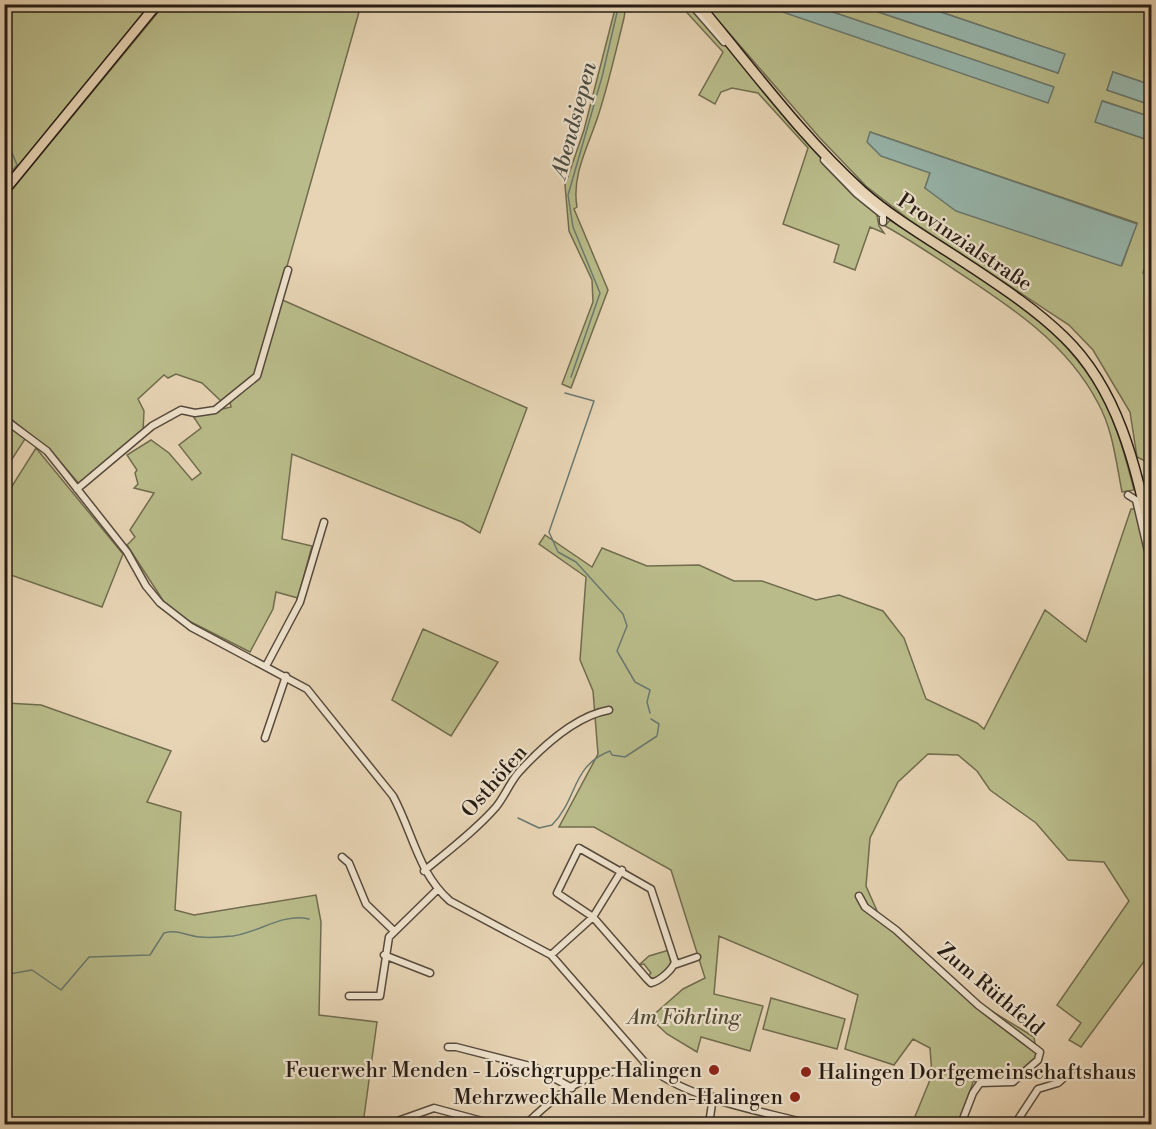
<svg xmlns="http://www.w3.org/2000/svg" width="1156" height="1129" font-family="'Libre Bodoni',serif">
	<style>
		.green { fill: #b9bc8a; stroke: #706c4f; stroke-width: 1.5; fill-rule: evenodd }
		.water { fill: #97b8af; stroke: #6a7a71; stroke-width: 1.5 }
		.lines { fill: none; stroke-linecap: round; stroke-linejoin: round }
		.stream { stroke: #6a7a71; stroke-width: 1.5 }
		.street-casing { stroke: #564a3c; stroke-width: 9 }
		.primary-casing { stroke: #261c14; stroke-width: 12 }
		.street { stroke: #efe3ce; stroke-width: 6 }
		.primary { stroke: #e7d4b4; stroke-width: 9 }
		.poi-dot { fill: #8f2418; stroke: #efe3ce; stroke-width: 2 }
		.labels { text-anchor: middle; stroke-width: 4.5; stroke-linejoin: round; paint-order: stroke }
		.street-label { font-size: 21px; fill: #261c14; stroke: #efe3ce }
		.park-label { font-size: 21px; font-style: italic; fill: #524c37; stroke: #efe3ce }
		.poi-label { font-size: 21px; fill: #261c14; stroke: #efe3ce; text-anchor: end }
		.water-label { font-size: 22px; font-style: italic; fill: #484b42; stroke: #efe3ce }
	</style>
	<rect width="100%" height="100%" fill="#e7d4b4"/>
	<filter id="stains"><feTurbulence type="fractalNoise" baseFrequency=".00333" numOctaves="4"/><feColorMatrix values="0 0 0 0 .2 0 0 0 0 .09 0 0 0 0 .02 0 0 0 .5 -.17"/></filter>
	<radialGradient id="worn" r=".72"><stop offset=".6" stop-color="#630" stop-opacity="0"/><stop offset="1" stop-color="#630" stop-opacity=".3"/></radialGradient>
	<path class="green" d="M5 5H153L5 184Z
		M164 5H361L278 298 527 408 480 533 462 522 292 454 282 539 312 546 298 598 276 592 273 609 250 652 187 620 164 602 127 545 135 537 130 530 154 493 134 488 138 484 135 473 137 470 127 455 151 440 169 453 192 480 201 473 179 445 201 428 193 416 231 407 229 396 222 402 202 383 176 374 168 378 164 375 138 399 144 411 143 432 80 485 52 452 5 414V198Z
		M616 5H626L624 18C616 50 609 82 599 113 590 143 571 174 577 207L574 209 608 290 571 388 562 384 593 302 592 280 569 231 565 185 584 130Z
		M680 5H691L876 210 879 226 884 233 870 227 855 270 834 262 839 245 783 224 808 148 758 93 732 88 721 92 715 104 699 95 723 52Z
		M705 5H772L771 8 1053 87 812 5H858L1058 73 1064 54 920 5H1151V85L1113 72 1107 90 1151 105V117L1103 101 1096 122 1151 141V249L1143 273 1152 277 1151 464 1137 457 1130 412 1093 350 1069 325 911 221 866 186 819 137ZM870 132 1137 223 1122 265 925 188 930 173Z
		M890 220C963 268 1053 312 1098 390 1116 421 1125 455 1134 490L1122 492C1116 462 1113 430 1098 403 1067 343 1010 306 955 270 932 255 909 239 885 226Z
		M5 424 25 439 5 470Z
		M36 448 123 554 102 607 5 573V489L9 491Z
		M1131 509H1138L1152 568 1151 952 1081 1047 1069 1040 1081 1023 1057 1005 1129 901 1104 862 1068 860 1036 823 990 790 977 771 958 755 928 754 898 782 870 838 866 886 878 913 962 993 1034 1037 1037 1056 1012 1079 985 1078 973 1082 959 1124H912L932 1075 930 1048 913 1039 894 1065 845 1049 858 995 719 936 714 994 763 1006 750 1051 701 1037 697 1052 667 1034 650 1018 683 989 705 978 671 870 594 827H559L598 754 593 691 580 660 586 577 539 544 545 535 592 567 602 548 647 566 699 565 734 581H762L816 600 839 595 883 611 904 638 926 699 977 723 984 729 1045 610 1086 642Z
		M423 629 498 662 451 736 392 700Z
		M6 703 41 705 171 751 147 802 181 812 175 910 194 915 316 895 321 922 319 1015 377 1022 363 1124H5Z
		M669 950 671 965 657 978H650L648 976 651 973 644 964 639 965 649 956Z
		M771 998 845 1019 837 1049 763 1029Z"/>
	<path class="water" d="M772 5H812L1054 87 1048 103 771 8Z
		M858 5H920L1065 54 1058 73Z
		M1113 72 1151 85V105L1107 90Z
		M1102 101 1151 117V141L1095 122Z
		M870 132 1137 224 1121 266 956 211 925 188 930 173 881 156 867 142Z"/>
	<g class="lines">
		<path class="stream" d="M4 133 17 165 4 181
			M571 377 600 293 573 227 568 195 602 77 619 4
			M565 393 594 401 549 532 558 552 576 562 623 614 627 626 617 651 635 682 650 690 647 702 650 713
			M518 818 539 828 552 825C578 799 571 766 610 751L612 755 625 757 657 736 659 724 651 719
			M4 975 32 970 61 990 89 957 150 955 164 933C179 929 186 936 200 937 210 938 223 937 233 936 260 932 282 913 309 919"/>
		<defs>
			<path id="street" d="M691 4 724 42
				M824 160 857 194 883 215V222
				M4 419 47 451 63 471 127 552 146 586 160 603 191 627 307 689 393 796C413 833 418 873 450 901L551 955 647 1065C685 1099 759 1110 809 1124
				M77 489 152 426 181 410 195 413 215 410 257 376 288 270
				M1128 495 1136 500 1152 568
				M266 666 300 602 324 522
				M265 738 286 676
				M579 848 651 889 675 962C672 970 660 981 651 983L647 979 593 917 557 893Z
				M342 857 349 863 366 904 394 931
				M424 871C448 851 475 831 496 807 505 796 510 782 519 772 541 748 575 716 609 710
				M859 896 865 907 896 930 978 1005 1040 1052 1038 1060 1013 1082 980 1083 973 1093 961 1124
				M384 955 430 973
				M551 955 593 917 622 870
				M674 965 697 957
				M349 996H380L389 937 437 890
				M448 1047H456L534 1067 572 1088
				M535 1116 543 1124
				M389 1124 434 1108 493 1124
				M526 1124C546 1105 575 1079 603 1073 618 1069 634 1077 647 1065
				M709 1124 713 1097
				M1015 1124 1038 1089 1058 1083 1070 1072"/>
			<path id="primary" d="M698 4C751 67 801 136 862 191 895 220 934 242 970 266 1003 288 1035 309 1064 337 1120 391 1136 469 1152 542
				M4 191 157 4"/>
		</defs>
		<use href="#street" class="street-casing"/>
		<use href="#primary" class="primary-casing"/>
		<use href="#street" class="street"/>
		<use href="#primary" class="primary"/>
	</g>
	<g class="poi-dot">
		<circle cx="714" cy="1070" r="6"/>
		<circle cx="806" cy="1072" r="6"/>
		<circle cx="795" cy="1097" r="6"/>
	</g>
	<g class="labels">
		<g class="street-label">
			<text transform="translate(965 242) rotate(34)" y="7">Provinzialstraße</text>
			<text transform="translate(494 781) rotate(-49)" y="7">Osthöfen</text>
			<text transform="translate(991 989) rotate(40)" y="7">Zum Rüthfeld</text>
		</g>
		<g class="park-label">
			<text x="684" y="1024">Am Föhrling</text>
		</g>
		<g class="poi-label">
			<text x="702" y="1077">Feuerwehr Menden - Löschgruppe Halingen</text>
			<text x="818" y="1079" text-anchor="start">Halingen Dorfgemeinschaftshaus</text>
			<text x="783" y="1104">Mehrzweckhalle Menden-Halingen</text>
		</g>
		<g class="water-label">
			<text transform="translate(573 120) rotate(-75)" y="8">Abendsiepen</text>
		</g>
	</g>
	<rect width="1156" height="1129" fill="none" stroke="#e7d4b4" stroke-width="24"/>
	<rect x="6" y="6" width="1144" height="1117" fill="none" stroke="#261c14" stroke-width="3"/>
	<rect x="12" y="12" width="1132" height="1105" fill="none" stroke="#261c14" stroke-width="1.5"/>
	<rect width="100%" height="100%" filter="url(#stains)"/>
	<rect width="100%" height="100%" fill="url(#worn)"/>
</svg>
